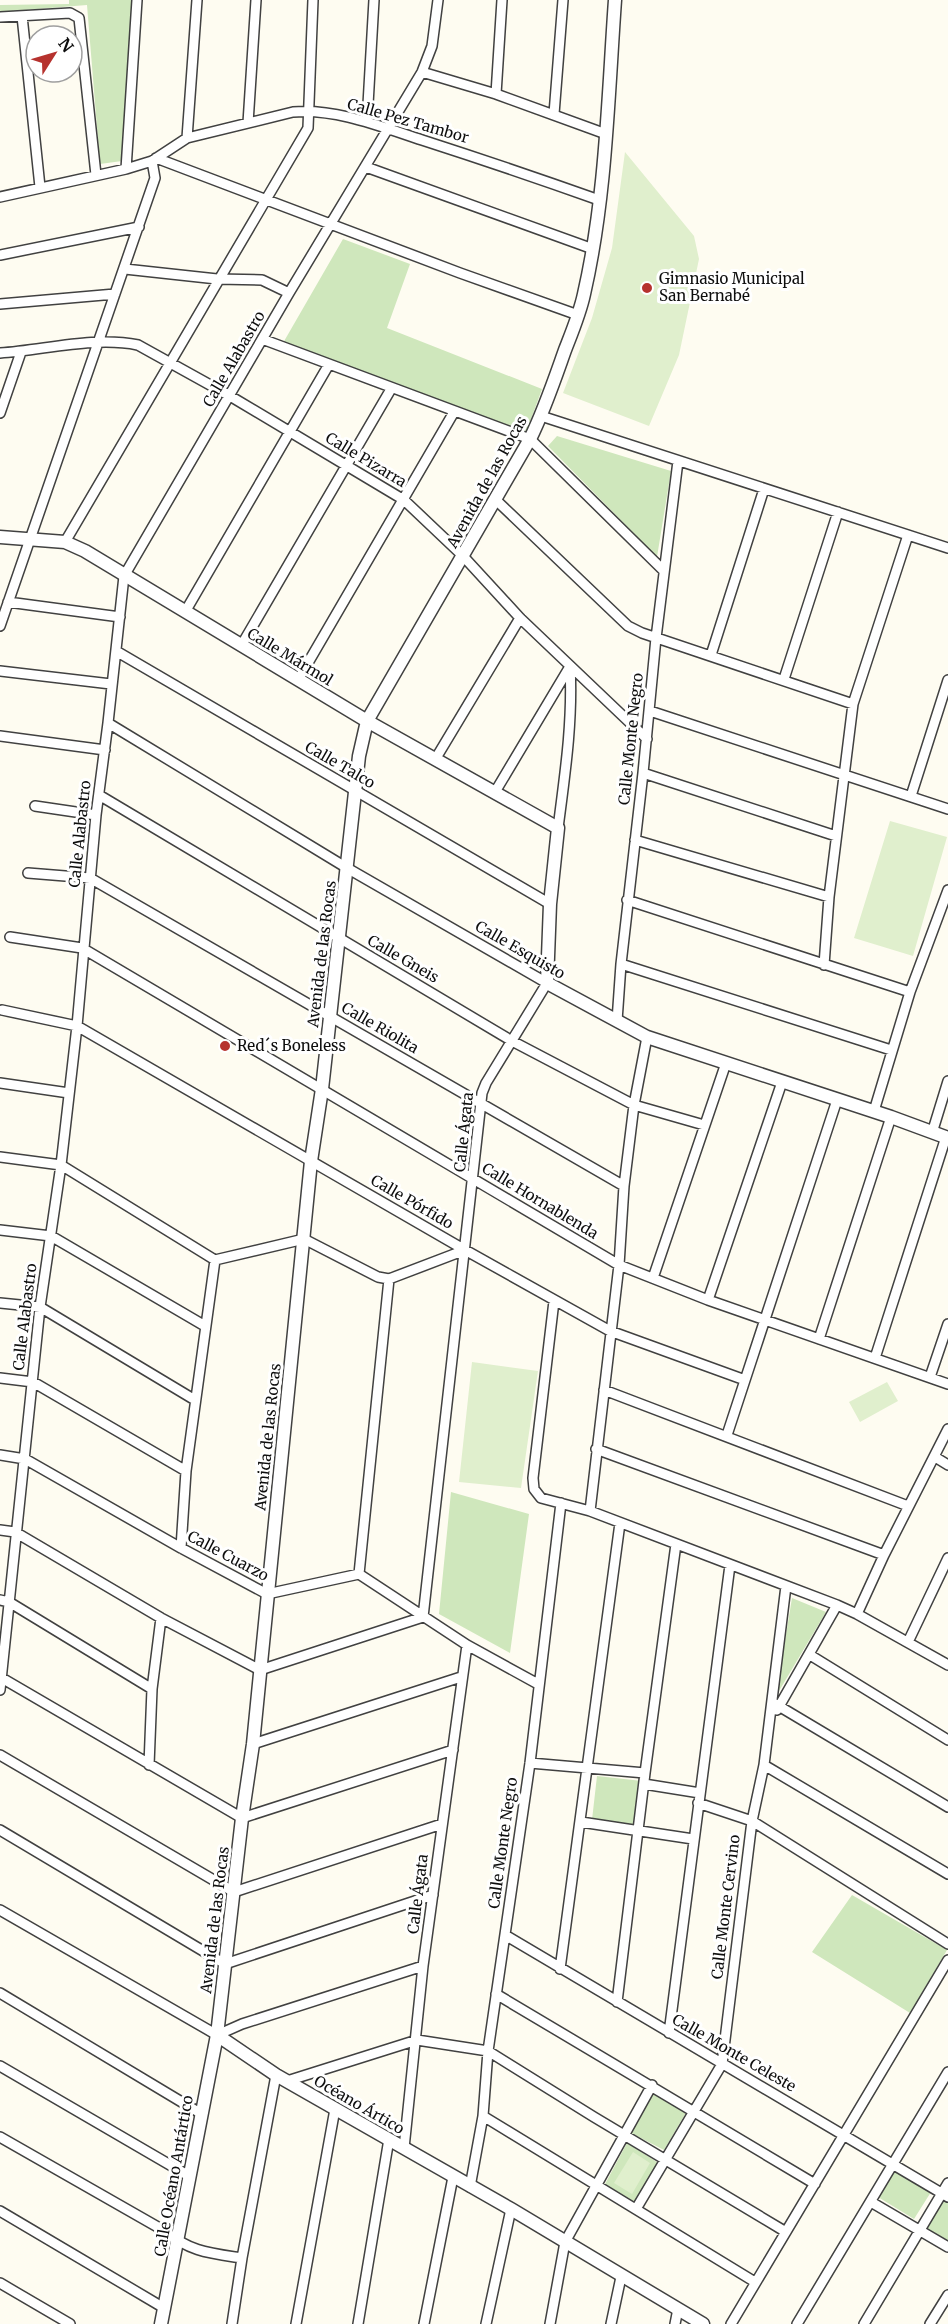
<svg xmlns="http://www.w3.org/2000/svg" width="948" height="2324" font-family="Merriweather,serif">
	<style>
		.green { fill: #cfe7bc }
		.pitch { fill: #e0efcd }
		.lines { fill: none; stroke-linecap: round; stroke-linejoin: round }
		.minor-casing { stroke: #414141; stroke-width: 12 }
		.tertiary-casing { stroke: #414141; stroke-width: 15 }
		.minor { stroke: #fff; stroke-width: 9 }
		.tertiary { stroke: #fff; stroke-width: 12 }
		.poi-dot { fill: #b6322e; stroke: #fff; stroke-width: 2 }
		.labels { text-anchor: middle; stroke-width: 6; stroke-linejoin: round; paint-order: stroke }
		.street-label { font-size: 15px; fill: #0e0e0e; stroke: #fff }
		.poi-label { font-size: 15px; fill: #0e0e0e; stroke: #fff; text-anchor: start }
	</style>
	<rect width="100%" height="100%" fill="#fefcf1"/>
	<path class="green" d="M69 0H133L122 161 100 164 87 5 0 12V5L69 4Z
		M343 239 410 264 387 328 542 389 526 433 283 343Z
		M557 436 671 471 657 557 548 446Z
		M451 1492 529 1514 510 1653 439 1614Z
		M792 1598 826 1612 776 1696Z
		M597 1776 642 1781 637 1826 592 1820Z
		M852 1895 947 1950 910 2013 812 1952Z
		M654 2093 687 2111 664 2150 631 2133Z
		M627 2143 660 2164 636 2204 604 2186Z
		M894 2170 931 2192 914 2219 878 2197Z
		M944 2199 948 2201V2241L926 2228Z"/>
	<path class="pitch" d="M625 152 694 236 699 259 679 355 649 426 563 393 592 318 612 248Z
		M890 821 947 837 913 956 854 938Z
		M472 1362 538 1371 521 1488 459 1482Z
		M887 1382 898 1401 860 1422 849 1402Z
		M633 2152 650 2163 632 2194 614 2183Z"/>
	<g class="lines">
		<defs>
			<path id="minor" d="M22 16 40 187
				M0 17 70 13 79 18 96 175
				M422 72 496 94 606 134
				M496 94 502 0
				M554 114 563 0
				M367 122 374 0
				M248 123 256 0
				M187 138 197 0
				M156 158 460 273 578 315
				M366 167 593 249
				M126 169 137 0
				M0 197 126 169 152 161 187 138 293 112C336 108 382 127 422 140 481 159 540 179 599 200
				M0 255 139 227
				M125 269 217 279 262 280 289 293
				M0 304 115 294
				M262 339 530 439 663 570
				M0 353C45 350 94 336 138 345L230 396 404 500 463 556 520 618 647 739
				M0 413 21 352
				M541 416 948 548
				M496 500 628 626 642 633 853 704
				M65 542 308 128 313 0
				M8 602 120 617
				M185 612 328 366
				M0 626 155 178 152 161
				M241 646 391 389
				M116 651 550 904
				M711 655 764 489
				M0 671 111 684
				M784 679 838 512
				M298 680 454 412
				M650 711 948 809
				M0 736 105 750
				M436 758 520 618
				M643 773 836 836
				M495 792 569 668
				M99 795 512 1041 634 1105 704 1125
				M911 796 948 680
				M35 806 96 815
				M558 828C565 774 573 721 570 666
				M635 840 829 897
				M28 873 90 878 624 1186
				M627 900 910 992
				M10 937 82 948 619 1265 708 1300 948 1384
				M621 964 891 1050
				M824 965 829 897 853 704 908 535
				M2 1010 77 1026 465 1250 610 1331 745 1380
				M617 1021 621 964 643 773 656 638 678 461
				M0 1083 69 1093
				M874 1111 910 992 948 890
				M932 1133 948 1081
				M0 1157 61 1165 215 1260 304 1239 378 1277 389 1279
				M0 1230 51 1236 205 1326
				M653 1278 726 1063
				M389 1279 465 1250
				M708 1300 782 1082
				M554 1301 533 1478 534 1489 541 1498 590 1511 837 1605 857 1614 948 1665
				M0 1303 40 1307 195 1400
				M819 1339 891 1117
				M875 1358 946 1137
				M930 1377 948 1324
				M0 1378 33 1382 186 1471
				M604 1390 908 1506
				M727 1435 837 1100
				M596 1449 884 1555
				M0 1455 25 1459 181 1548 267 1594 359 1574 467 1645 538 1684
				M935 1457 948 1465
				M590 1511 619 1265 624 1186 634 1105 647 1037
				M0 1530 15 1532 161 1618 260 1670 423 1617 482 1093 486 1083 547 983 347 868 108 723
				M181 1548 186 1471 215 1260
				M359 1574 389 1279
				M0 1600 9 1602 152 1689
				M857 1614 884 1555 948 1429
				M908 1642 948 1558
				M810 1655 948 1740
				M0 1677 242 1818 453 1750
				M0 1690 40 1307 61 1165 77 1026 96 815 108 723 124 576 289 293 422 72 432 46 438 0
				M772 1702 948 1807
				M777 1710 837 1605
				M253 1744 461 1677
				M0 1755 234 1892 442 1824
				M530 1763 645 1773
				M149 1765 152 1689 161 1618
				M764 1765 948 1874
				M644 1784 700 1793
				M698 1803 752 1821 948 1944
				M581 1822 693 1839
				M0 1830 225 1964 433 1895
				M0 1910 217 2035 242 2024 423 1966
				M505 1935 948 2197
				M560 1969 620 1523
				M0 1993 200 2113
				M496 1994 815 2184
				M617 2002 645 1773 676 1544
				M669 2033 730 1565
				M0 2066 189 2176
				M287 2081 417 2040 488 2051 594 2117 786 2232
				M483 2116 755 2282
				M0 2137 163 2230C191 2252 208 2253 242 2258
				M404 2148 423 1966 467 1645
				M470 2187 483 2116 488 2051 530 1763 561 1503
				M871 2202 948 2247
				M636 2209 722 2064 752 1821 764 1765 786 1586
				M0 2211 164 2308
				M0 2283 70 2324
				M232 2324 242 2258 276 2075
				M296 2324 335 2109
				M358 2324 389 2139
				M424 2324 453 2177
				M486 2324 511 2209
				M550 2324 565 2242 652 2085
				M611 2324 621 2277
				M675 2324 678 2309
				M731 2324 948 1960
				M797 2324 948 2072
				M864 2324 948 2183
				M930 2324 948 2295"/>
			<path id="tertiary" d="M0 537 65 542 85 551 367 721 558 828 550 904 547 983 647 1037 891 1117 948 1138
				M217 2035 276 2075 511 2209 703 2324
				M161 2324 217 2035 242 1818 253 1744 311 1161 322 1089 359 756 367 721 530 439C544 411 554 381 565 350 572 332 580 313 584 294 606 198 608 98 615 0"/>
		</defs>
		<use href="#minor" class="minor-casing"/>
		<use href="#tertiary" class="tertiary-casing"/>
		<use href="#minor" class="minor"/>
		<use href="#tertiary" class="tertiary"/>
	</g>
	<g class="poi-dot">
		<circle cx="647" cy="288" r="6"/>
		<circle cx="225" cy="1046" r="6"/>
	</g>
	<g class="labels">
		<g class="street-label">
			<text transform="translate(408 121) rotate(16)" y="5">Calle Pez Tambor</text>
			<text transform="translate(234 359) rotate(-60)" y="5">Calle Alabastro</text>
			<text transform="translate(366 460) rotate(31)" y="5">Calle Pizarra</text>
			<text transform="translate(487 482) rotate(-61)" y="5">Avenida de las Rocas</text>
			<text transform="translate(290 657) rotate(31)" y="5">Calle Mármol</text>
			<text transform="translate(631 739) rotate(-84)" y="5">Calle Monte Negro</text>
			<text transform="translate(340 765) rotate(30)" y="5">Calle Talco</text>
			<text transform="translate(80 834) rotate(-84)" y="5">Calle Alabastro</text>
			<text transform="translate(520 950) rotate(30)" y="5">Calle Esquisto</text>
			<text transform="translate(322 954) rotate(-83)" y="5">Avenida de las Rocas</text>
			<text transform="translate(403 959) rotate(30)" y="5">Calle Gneis</text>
			<text transform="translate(380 1028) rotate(30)" y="5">Calle Riolita</text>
			<text transform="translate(464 1132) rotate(-84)" y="5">Calle Ágata</text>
			<text transform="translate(540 1201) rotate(31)" y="5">Calle Hornablenda</text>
			<text transform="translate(412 1202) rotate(30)" y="5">Calle Pórfido</text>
			<text transform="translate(25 1317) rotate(-83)" y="5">Calle Alabastro</text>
			<text transform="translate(268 1437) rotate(-84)" y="5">Avenida de las Rocas</text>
			<text transform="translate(228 1556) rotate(28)" y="5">Calle Cuarzo</text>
			<text transform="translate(503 1843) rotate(-82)" y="5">Calle Monte Negro</text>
			<text transform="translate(418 1894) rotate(-83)" y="5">Calle Ágata</text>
			<text transform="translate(726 1907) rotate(-83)" y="5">Calle Monte Cervino</text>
			<text transform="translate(215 1920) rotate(-83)" y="5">Avenida de las Rocas</text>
			<text transform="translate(734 2053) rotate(30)" y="5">Calle Monte Celeste</text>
			<text transform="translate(359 2105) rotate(30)" y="5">Océano Ártico</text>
			<text transform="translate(174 2176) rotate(-80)" y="5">Calle Océano Antártico</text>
		</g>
		<g class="poi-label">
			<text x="659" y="284">Gimnasio Municipal<tspan x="659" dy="17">San Bernabé</tspan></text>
			<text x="237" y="1051">Red´s Boneless</text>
		</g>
	</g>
	<g transform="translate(54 54) rotate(53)"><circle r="28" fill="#ffffff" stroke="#9f9f9f" stroke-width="1.5"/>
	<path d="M0-4.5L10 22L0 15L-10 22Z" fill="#b6322e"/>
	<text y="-9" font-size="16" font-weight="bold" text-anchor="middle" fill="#0e0e0e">N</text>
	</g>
</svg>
